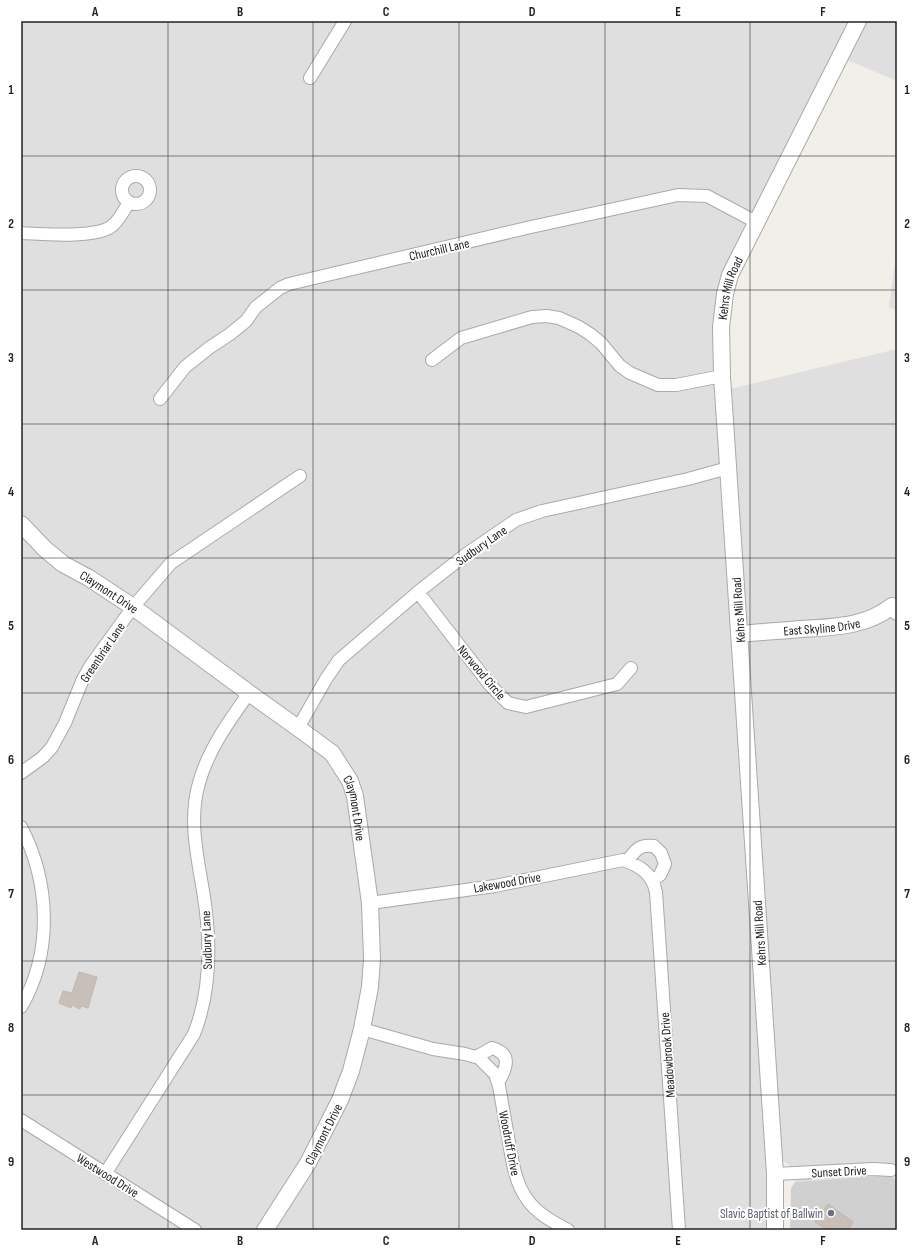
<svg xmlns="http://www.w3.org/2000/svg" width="918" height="1251" font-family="'Sofia Sans Condensed',sans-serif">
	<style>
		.residential { fill: #e0dfdf }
		.religious { fill: #d0d0d0 }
		.building { fill: #c7bfb8; stroke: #c4b6ab }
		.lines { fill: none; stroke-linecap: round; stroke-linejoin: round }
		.minor-casing { stroke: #a9a9a9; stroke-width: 14 }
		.tertiary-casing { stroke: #a9a9a9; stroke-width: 18 }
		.minor { stroke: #fff; stroke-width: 12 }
		.tertiary { stroke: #fff; stroke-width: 16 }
		.grid { fill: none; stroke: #222; stroke-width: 1; stroke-opacity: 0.55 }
		.worship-dot { fill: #6b7280; stroke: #fff; stroke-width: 1.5 }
		.labels { text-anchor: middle; stroke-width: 4; stroke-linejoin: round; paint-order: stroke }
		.street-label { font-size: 13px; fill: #222; stroke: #fff }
		.worship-label { font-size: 13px; fill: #5b616d; stroke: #fff; text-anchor: end }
		.neatline { fill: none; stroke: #222; stroke-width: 1.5 }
		.grid-label { font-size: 13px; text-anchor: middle; font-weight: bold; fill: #222 }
	</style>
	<rect width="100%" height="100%" fill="#f2efe9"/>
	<path class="residential" d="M21 21H854L721 291 770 1230H21Z
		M867 21H897V81L847 60Z
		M897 247V311L889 307Z
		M897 349V1181L891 1177 880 1176 795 1182 794 1169 781 1159 730 389Z"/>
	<path class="religious" d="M880 1176 891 1177 897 1181V1230L790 1229 791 1188 795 1182Z"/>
	<path class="building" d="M79 972 97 977 88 1008 81 1006 80 1009 72 1005 71 1008 59 1003 63 991 72 993Z
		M828 1204 853 1222 848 1230H827L815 1222Z"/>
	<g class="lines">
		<defs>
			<path id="minor" d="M310 78 345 21
				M122 190a14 14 0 1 1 28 0a14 14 0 1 1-28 0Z
				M21 233C41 234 99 239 113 225 120 219 124 210 129 202
				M432 360 461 338 532 317 547 316 559 318 579 327 590 334 601 343 620 366 630 373 658 385H676L722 376
				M160 399 185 367 209 348 230 334 246 321 256 307 280 288 289 284 531 227 678 195 707 196 756 222
				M418 592 490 685 508 703 526 707 617 684 631 668
				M298 728 326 679 339 660 418 592 465 555 516 520 542 511 688 479 728 468
				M21 773 43 757 52 747 65 723 83 679 91 665 133 607 171 563 300 476
				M21 827C50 882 53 953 21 1007
				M627 861C636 850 639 844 654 846L661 853 665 864 660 875 652 881
				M370 903 495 886 623 860C640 866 652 873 656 892L679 1230
				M362 1029 433 1049 465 1054 479 1058 495 1074 499 1086C502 1103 505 1120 508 1137 512 1158 514 1181 527 1199 536 1213 553 1222 568 1230
				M476 1057 492 1048C513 1054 506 1069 498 1083
				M21 1120 195 1230
				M105 1174 194 1034C211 991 211 943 204 897 198 859 188 821 199 783 208 750 229 721 249 693
				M775 1174 873 1169 891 1170"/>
			<g id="tertiary">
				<path id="s1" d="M21 524 45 549 63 564 89 578 133 607 249 693 298 728 332 753 350 781 355 796 370 903 372 959 370 987 362 1029 351 1071 340 1100 308 1163 265 1230"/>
				<path id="s2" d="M739 634C760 632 781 631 801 629 833 627 866 627 892 606L897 612"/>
				<path id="s3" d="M775 1230V1174L722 376 721 327 725 294 730 275 858 21"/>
			</g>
		</defs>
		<use href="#minor" class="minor-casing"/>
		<use href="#tertiary" class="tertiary-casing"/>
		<use href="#minor" class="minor"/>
		<use href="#tertiary" class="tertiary"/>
	</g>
	<path class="grid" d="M168 21V1230M313 21V1230M459 21V1230M605 21V1230M750 21V1230M21 156H897M21 290H897M21 424H897M21 558H897M21 693H897M21 827H897M21 961H897M21 1095H897"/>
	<circle class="worship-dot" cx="831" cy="1213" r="4"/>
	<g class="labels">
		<g class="street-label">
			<text transform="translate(439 249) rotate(-13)" y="5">Churchill Lane</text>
			<text dy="5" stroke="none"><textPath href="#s3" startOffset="945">Kehrs Mill Road</textPath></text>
			<text transform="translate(481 545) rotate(-35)" y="5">Sudbury Lane</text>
			<text dy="5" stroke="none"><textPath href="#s1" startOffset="112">Claymont Drive</textPath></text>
			<text transform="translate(738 610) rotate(-94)" y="5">Kehrs Mill Road</text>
			<text dy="5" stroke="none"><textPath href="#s2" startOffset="83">East Skyline Drive</textPath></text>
			<text transform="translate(102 652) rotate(-56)" y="5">Greenbriar Lane</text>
			<text transform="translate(482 672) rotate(50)" y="5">Norwood Circle</text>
			<text dy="5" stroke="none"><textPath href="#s1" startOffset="448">Claymont Drive</textPath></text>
			<text transform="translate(507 882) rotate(-10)" y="5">Lakewood Drive</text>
			<text transform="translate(759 933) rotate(-94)" y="5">Kehrs Mill Road</text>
			<text transform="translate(206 940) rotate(-92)" y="5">Sudbury Lane</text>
			<text transform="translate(667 1055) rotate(-94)" y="5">Meadowbrook Drive</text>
			<text transform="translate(323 1134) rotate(-63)" y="5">Claymont Drive</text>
			<text transform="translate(510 1143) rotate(79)" y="5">Woodruff Drive</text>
			<text transform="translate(839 1171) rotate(-3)" y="5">Sunset Drive</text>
			<text transform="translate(108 1175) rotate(32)" y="5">Westwood Drive</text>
		</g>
		<g class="worship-label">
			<text x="823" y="1218">Slavic Baptist of Ballwin</text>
		</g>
	</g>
	<rect width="918" height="1251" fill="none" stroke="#ffffff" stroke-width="44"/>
	<rect x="22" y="22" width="874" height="1207" class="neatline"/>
	<g class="grid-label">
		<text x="95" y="16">A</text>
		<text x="240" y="16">B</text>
		<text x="386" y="16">C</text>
		<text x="532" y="16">D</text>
		<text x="678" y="16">E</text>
		<text x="823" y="16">F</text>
		<text x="11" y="94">1</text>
		<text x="907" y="94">1</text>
		<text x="11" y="228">2</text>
		<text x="907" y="228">2</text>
		<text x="11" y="362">3</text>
		<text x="907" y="362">3</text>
		<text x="11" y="496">4</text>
		<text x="907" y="496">4</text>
		<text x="11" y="630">5</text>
		<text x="907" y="630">5</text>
		<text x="11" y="764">6</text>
		<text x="907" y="764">6</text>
		<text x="11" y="898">7</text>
		<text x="907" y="898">7</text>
		<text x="11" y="1032">8</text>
		<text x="907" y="1032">8</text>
		<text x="11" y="1166">9</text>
		<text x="907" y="1166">9</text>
		<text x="95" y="1245">A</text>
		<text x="240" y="1245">B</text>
		<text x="386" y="1245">C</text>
		<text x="532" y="1245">D</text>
		<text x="678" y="1245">E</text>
		<text x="823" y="1245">F</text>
	</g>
</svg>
